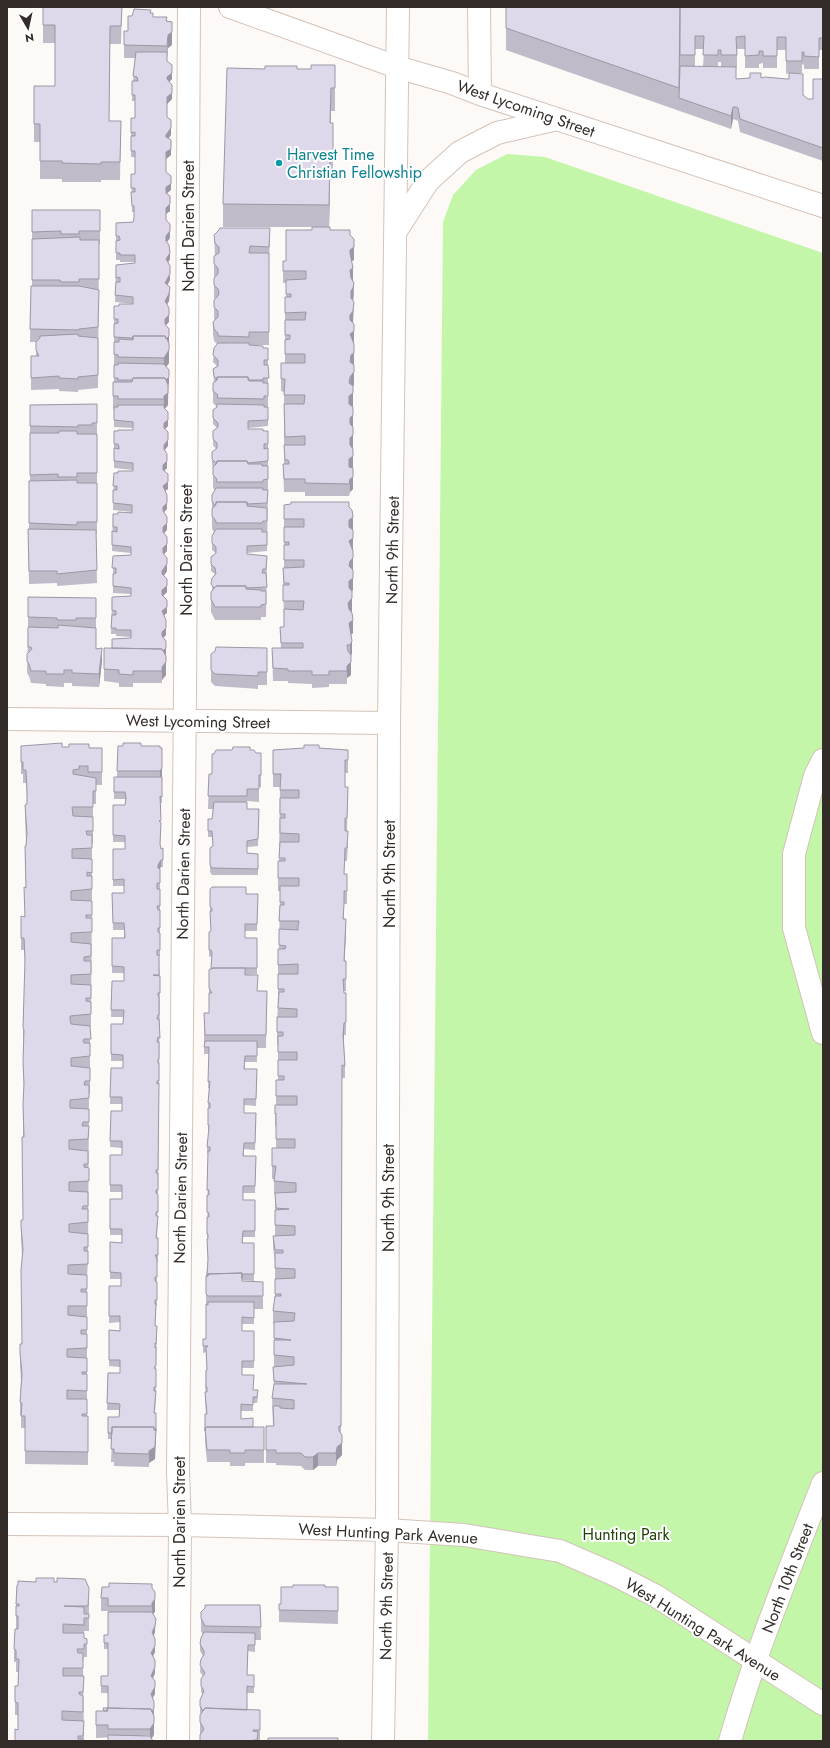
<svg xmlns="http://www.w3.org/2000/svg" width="830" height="1748" font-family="Jost,sans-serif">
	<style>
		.green { fill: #c3f6a9 }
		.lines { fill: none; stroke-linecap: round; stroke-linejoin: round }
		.street-casing { stroke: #d4c3b8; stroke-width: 24 }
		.secondary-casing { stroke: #d4c3b8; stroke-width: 24 }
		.street { stroke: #fff; stroke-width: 22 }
		.secondary { stroke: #fff; stroke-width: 22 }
		.wall { fill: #c0bac9; fill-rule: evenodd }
		.shaded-wall { fill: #9c97a4 }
		.building { fill: #dfd8ea; stroke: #9c97a4 }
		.culture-dot { fill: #0f9aa8; stroke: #fff; stroke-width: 1.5 }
		.labels { text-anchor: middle; stroke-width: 4; stroke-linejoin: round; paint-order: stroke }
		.street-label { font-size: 16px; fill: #332c28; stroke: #fff }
		.culture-label { font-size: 16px; fill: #0d838f; stroke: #fff; text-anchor: start }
		.park-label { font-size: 16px; fill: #204205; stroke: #fff }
	</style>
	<rect width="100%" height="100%" fill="#fdf9f7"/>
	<path class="green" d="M507 154 545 157 823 253V1741H428L443 222 453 195 476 170Z"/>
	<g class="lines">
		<defs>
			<path id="street" d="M230 7 397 67 452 83 480 94 823 206
				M479 7 480 94
				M396 231 428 181 460 152 497 133 557 119
				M7 719 389 723
				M823 760 815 776 794 854V928L823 1033
				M178 1741 180 1525 178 1472 185 692 189 7
				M730 1741C755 1653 790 1568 823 1483"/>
			<path id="secondary" d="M7 1524 180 1525 387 1530 464 1535 560 1551 613 1574 656 1596 823 1704
				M383 1741 387 1530 389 723 398 7"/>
		</defs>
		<use href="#street" class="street-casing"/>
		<use href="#secondary" class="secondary-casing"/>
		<use href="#street" class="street"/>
		<use href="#secondary" class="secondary"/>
	</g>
	<path class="wall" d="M43 7H122L121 44H110L109 121H121L120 180H101V182H62V179H40V142H34V86H55V43H43Z
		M506 7H823V50H819V69H804V65L802 64V73H791L803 95 808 99H813L823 79V161L740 132 738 121 736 120 733 119 731 129 506 50ZM695 49H704L703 67H695ZM737 49H745V68H759V64L763 63V68H777V50H786V74L789 73V79L761 78 736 79V68H737ZM718 62H721V67H718Z
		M151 13 153 17 172 22V45L168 48 167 58V61L172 79 169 82 172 99 167 104V117L171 135 168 139 171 155 166 159V172L171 190 167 193 170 211 166 214V220L170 238 167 242 170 259 168 263 170 280 167 285 170 294 169 301 167 304 169 322 166 325 169 343V363L166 367 169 370 168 405 165 409 168 426 165 429 168 446 164 450 167 468 164 471 168 489 165 491 167 509 164 512 167 530 164 533 167 551 164 554 167 571 164 576 167 579V592L163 596 167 600V613L164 615 166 635 163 638 166 641V675L162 680V683H133V687H119V683L104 681V648H112L131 638V637L116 636V634H111L112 597 131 596V594L113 593V556L131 555V553L112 551 113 514H118L132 512 113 510 114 473 133 471V470L114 468V431L133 430V428L114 427V409H113V382H114V306H119V304H133L115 302 116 265 135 263V262H120V260H116V223L133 222 134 218V212H132L131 174H135V157H131V133L135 118V101H132V81H133L135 58H124V31H128L132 16Z
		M335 65V111H331V123H333V180H330L329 227 330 230 350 235 354 252V260L352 261 354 295 353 301V323L354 324V385L353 386V399L352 406 353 407V448H352L353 489 350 492 349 496H305V492H284L283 464H284V392L281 391V363H285V297H286V283H283V261H286L312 230V227H223V204L297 69H311Z
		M32 210H100V244H99L98 388 78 390V392L59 391V389L31 390V356H36V342H30L31 286H32Z
		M214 235 270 241 269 259V345H249L263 348H268V426L248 428V429L263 431H268V492L267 551 247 553V554L267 556 266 617H261V620H215L211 612V592L212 591V578L215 574 211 571V557L216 553 212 550V536L214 532 212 529V495L215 490 213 488V467L212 465V452L216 449 213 445V431L217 428 213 424V410L217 407 213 403V383H214L213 369 217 366 213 362 214 348 217 344 214 341 213 334V322L215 320 214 319V300L215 299 214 298V278L215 277H214V256H215Z
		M97 404V534H96L97 583 57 586V583L29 584 28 542 29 529V481H30V405Z
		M284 505 349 507 353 517V590L352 591V612L353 633 351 635 352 653 351 656V675L347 678V684H329V687L312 688V684L288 683V681H273L272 648H281L280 627H284L283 568H284Z
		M28 597 96 598V649L102 661 99 687 72 686V683H64V687L46 686V684L31 683 29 676 27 673 28 630Z
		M267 648V685H258V689L215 686 211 682V654Z
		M21 746 62 747 102 748V785H96V804H93V844H92V902L91 1014V1027H90V1094H89L88 1259V1260L87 1277V1416H88V1465L25 1464V1428H21V1415H20V1402L21 1381 20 1365V1353L22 1344V1254L21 1240V1220H23V1104L24 1089 23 1075 24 1041H23V1028L25 967 24 950H21V916L25 917 24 887 26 888 25 846H26V842L25 817V805L27 804V800L26 783H23V774H21Z
		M118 746H141L162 748V803H161V829L160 845 161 849 163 848V867H161L160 869V956H159L160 982 158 1201 157 1238H158V1262H157V1306H156L155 1326H157L156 1369V1398L155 1413 156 1442 155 1459 149 1463V1467L114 1466V1462H111L112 1439H108V1417H119V1410H107L108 1373H120V1367L109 1366V1330L120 1331V1322L109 1323V1286H121V1279H110V1242L122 1243V1235H110V1199H122V1192H110V1155H122V1148L110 1147 111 1111H122V1104H110L111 1068H123V1061H111V1024H123L124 1017H111L112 981H124V973H112V938H124V930H113L112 893H124V886H113V849H125V842H113V805H125V799H114V777H117Z
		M319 748 348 750V773H345V787H348L347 831H345L348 844 347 861H345L344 874H347V904H344V917L346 931 344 961H346V991H344L346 1005V1035H344V1042L345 1066V1078H342L341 1434 342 1448V1455L337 1460 336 1466H318L313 1470H305L301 1466 276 1465V1463H266V1426H273L272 1398 274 1388 273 1367H274V1324H273V1311L275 1297V1261L273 1248V1236H275V1194H274V1179H272V1148H276V1126H275V1105H276V1080H278V1045H277V1032L278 996V965L279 949 280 891H278V861H279L280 787H273V750Z
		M232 750H250L256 753H261V787H259V802L247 801V809H259L258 846 247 847V853L258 854V875H212L210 872V848L213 846 212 837H208V823L212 819 213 809H208L209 774H212V754H214Z
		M210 889 246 894H258L257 931H245V938H257V974L245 975 257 991H267L266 1048H257V1062H245V1069H257L256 1106 244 1105V1113H256L255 1150 244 1149V1156H256L255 1193H243V1200H255V1237H243V1243H254V1281L242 1280V1281L263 1282V1309H254V1324H242V1331H254V1368H242V1375L253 1390 258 1397 257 1403H253V1411H241V1419L253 1427H264V1463H245V1466H230V1462H207L205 1441V1414H206L205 1398 206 1370H207L206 1352 203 1353V1346L206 1339V1276L208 1262 207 1245 208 1153H207V1147L209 1131H208V1103L209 1088H208L209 1054H204V1013H209V970L211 969 212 958 211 956 209 957V932L211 931 210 913Z
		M54 1582 89 1601V1631H84V1638L87 1639V1657H84L83 1662 84 1741 18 1730V1715H15V1694L18 1686V1672H16V1662H14V1649L16 1629V1606L17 1585Z
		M338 1587V1624L279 1622V1604Z
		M152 1588 155 1592V1612L153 1614 156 1619 155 1632 154 1636 155 1639V1652L153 1656 155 1666V1673L153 1678 155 1694 152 1698 154 1714V1735L96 1738V1711H103L108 1708V1693H101V1686L108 1676V1649H104V1635H108V1611H101V1598Z
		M260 1605 261 1640H255V1652L248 1651 247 1675H254V1693H247V1710H260V1741H200V1715L201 1714 200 1713V1700L203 1695 201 1692V1679L203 1676 200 1672 201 1659 203 1656 200 1651V1644L203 1635 201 1631V1612Z"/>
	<path class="shaded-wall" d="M172 32V45L168 48 167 58 168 35Z
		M172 73V79L167 84V77Z
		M172 93V99L167 104V97Z
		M733 107V119L731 129V116Z
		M171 120V135L166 141V135Z
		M171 147V155L166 159V152Z
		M330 157V180L329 228V205Z
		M171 184V190L166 194V187Z
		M170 204V211L166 214V208Z
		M170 231V238L166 243V236Z
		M354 239V260L350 262V250Z
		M170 253V259L166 266V259Z
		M353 268V281L350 283V270Z
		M170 274V280L165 290V283Z
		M354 283 353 301 351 303V291Z
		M170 287 169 301 165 308V301Z
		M354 302 353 324 350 332V315Z
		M169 315V322L165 326V319Z
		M354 331V344L350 347V334Z
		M169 336V343L165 346V340Z
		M169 350V363L164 370V358Z
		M354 353V385L350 389 351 355Z
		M169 377V384L165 388V382Z
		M353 386V406L349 409V396Z
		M168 393V405L164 409V415V396Z
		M353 415V427L350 431V418Z
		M168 420V426L164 430V435V423Z
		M168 432V446L164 451V445Z
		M353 435V448L350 451V438Z
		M353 456V489L350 492 349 459Z
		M167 461V468L163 472V465Z
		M168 482V489L163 492V486Z
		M167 503V509L163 513V507Z
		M167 517V530L163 534V527Z
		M353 517V530L349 540V520Z
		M353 538V551L349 554V541Z
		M167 544V551L163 555V548Z
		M353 558V571L349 566 350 561Z
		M167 564V571L162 578V571Z
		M353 578V590L349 593V601V581Z
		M167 586V592L162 597V590Z
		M352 598V611L348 615V603Z
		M167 607V613L162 617V611Z
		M166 620V635L162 639V632Z
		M353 620V633L349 636V623Z
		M352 641V653L350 658V645Z
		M102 648V661L99 687V674Z
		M166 648V655L162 658V652Z
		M166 656V675L162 680V683V667Z
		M351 662V675L347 678V684V666Z
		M162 761V781L160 784V771Z
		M161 860V867L158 871V865Z
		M346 919V931L344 974V961Z
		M344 1023V1035L343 1048V1035Z
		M156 1419 155 1459 149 1463V1467V1451Z
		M342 1435V1455L337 1460 336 1466V1453Z
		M318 1453V1466L313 1470V1457Z
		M155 1599V1612L152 1615V1603Z
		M155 1626V1632L152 1639V1632Z
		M155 1646V1652L151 1660V1653Z
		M155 1660V1673L151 1683V1676Z
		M155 1681V1694L151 1701V1694Z
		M154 1708V1714L151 1722V1715Z
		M154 1716V1735L150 1741V1729Z"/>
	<path class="building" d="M43 7H122L121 26H110L109 121H121L120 162H101V164L62 163V161H40V124H34V86H55V25H43Z
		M506 7H680L679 88 506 28Z
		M680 7H823V38H819V57L804 56V52H802V61H786V37H777V56H763V51H759V55L745 56V36L736 37 737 55H721V50H718V55H703L704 36H695V55H680Z
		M134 9 151 10 150 13H153V17H167L166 21 172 22V32L168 35 167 46 124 45V31H128V16H132Z
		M136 52H167V61L172 65V73L167 77V79L172 85V93L167 97V117L171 120V128L166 135V137L171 140V149L166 152V172L171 176V184L166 187V193L170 196V204L166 208V220L170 224V231L166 236V241L169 245 170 253 166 259 170 266V274L165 283 170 287 169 294 165 301 169 308V315L165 319V324L169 329V336L166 339 165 336H133V339V338L114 337V324L118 323V319H114V306H119V304H133V297L115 295 116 282H120V277L116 278V265L135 263V255H120V253H116V241L120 240V239L119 236H116V223L133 222 134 218V206H132L131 192H135V188H131V174H135V151H131V136H135V132L131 133V118H135V95H132V81H138L137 77 133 76Z
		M311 65H335V88H331L330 123H333V157H330L329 205 223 204 227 68 265 69V66H297V69H311Z
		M680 66 736 67V79L750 78V73H761V78L765 77 787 79H789V73L803 74V95L808 99H813V79H823V148L740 119 738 108 736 107H733L731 116 679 98Z
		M32 210H100V231H79V234H61V231L32 232Z
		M312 227H330V230H350V235L354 239V247L350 250V253L353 268 350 270 351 278 354 283 353 288 351 291V298L354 302 353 311 350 315V320L354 324V331L350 334 354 344V353L351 355 350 362 354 365V372L350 377 349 383 353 386V393L349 396V404L353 407V415L350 418V424L353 427V435L350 438V445L353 449V456L349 459V467L353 468V477L350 479 349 484 305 483V479H284L283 464H289V462L288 460H285L284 445H305V436L285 437 284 404H304L305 395H284L285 379H281V363H305V354H285V340L290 339V335H285V320H305L306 312 285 313V297H291V294H286V280L306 279V271H283V261H286V230H312Z
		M220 228H270L269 247 250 246 249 253H269V332H249V337L218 336V333L214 329 213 322 218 317V311L214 307V300L218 296 219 293 218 289 214 285V278L218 274V268L214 264V256L219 253V247L215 243 214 235 219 230Z
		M80 237V240H99V279H79V282H61L60 280H32V239Z
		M31 286H79L99 290 98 327 79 329V330L30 329Z
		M78 334V336L98 338V375L78 377V379L59 378V376L31 378V356H39L36 350V342L40 338V336Z
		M133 336H165L169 343V350L164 358 118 357V355L114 354V342H119V339L133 340Z
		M218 343H249V345L263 346V348H268V360H264V365H268L269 378H263V380H248V377H217V380L214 376 213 369 218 366V360L213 355 214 348Z
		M118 363 164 364 169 370V377L166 380 165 378H133L132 380H118V378H114V365H118Z
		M217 377H248L249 381H263V383H268V396H264V399L217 398 218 395 213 391V383L217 380Z
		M133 378H165L168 385V393L164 396V399H118V396H113V382H132Z
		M97 404V423H92V425H78V427L30 426V405Z
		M217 404 264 405V407H268V420L248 421V429H263V431H268V444H264V449L268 448V461L248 463 247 461H217L216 463 212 459V452L217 448V443L213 439V431L218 427V423L213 418V410L217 407Z
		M118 405H164V408L168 412V420L164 423V428L168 432V440L164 445V449L167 454V461L163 465V470L168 474V482L163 486 167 495V503L163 507V511L167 517V523L163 527V532L167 537V544L163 548V553L167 558V564L162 571V574L167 579V586L162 590V595L167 600V607L162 611 166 620V628L162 632V636L166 641V648L163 651 162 649 112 648V639L131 638V630H116V628H111L112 615H116V611L112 610V597L131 596V588L113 586V574L116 573V568H112L113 556 131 555V547L112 545V531L117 532V527H113V514H118V512L132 513V505L113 503V490H117V486H113L114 473H118V471H133V463L114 461V448L119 449V447L118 444H114V431H118V430H133V422L114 420V407H118Z
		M59 431H77V434H97V473H77V477H58V474L30 475V433H59Z
		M217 461H247L248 464H262V466H268V479L263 480V482H216L217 479 213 475V467L217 463Z
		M77 480V483H97V522H77V525L29 523V481Z
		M216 488H263V490H268L267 503 247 504V502H216V504L215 506 212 501V495Z
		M216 502H247V506L267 508V521H263L262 523H216V521L212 516V509L216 504Z
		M291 502H349V507L352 510 353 517 349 520V527L353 530V538L349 541 353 551V558L350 561 349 566 353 570V578L349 581V588L352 591V598L348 603 349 609 352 613 353 620 349 623 352 641 350 645H347L348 651 351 655V662L347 666V671H329V675H312V671H288V669L273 668 272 648H303V643H281L280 627H284V609L303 610 304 601H283V585H289V583H284L283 568 304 567V560H284V545H289V542H284V527H304V519H284V505L291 504Z
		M28 529 96 530 97 570 57 574V571H29Z
		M216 529H262V532H267V545L247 546V554L267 556 266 569H263L262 573H266L267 587 246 588V586H216L214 588 211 584 212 578 216 574 215 568 211 564V557L216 553V547L212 543V536Z
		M216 586H246V589L261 590V591H266V604L261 605V607H215L211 599V592Z
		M28 597 96 598V618H76V620H57V618L28 617Z
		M58 625 96 628V649L102 648 99 674 72 673V670H64V674H46V671H31L29 664 27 661V654L32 649 31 647H28V627L58 628Z
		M216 647 267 648V672H258V676L215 674 211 670V654L215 651Z
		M104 648 162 649 166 656V662L162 667V671H133V675L119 674V670L104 669Z
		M62 743V747H69V744H89V748H102V772H88V766H79V769L73 770V774L96 778V791H93V807H72L73 816 93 817V831H86L87 835H92V848L72 849V858L92 859V873L87 872V876H92V889L71 891V900L92 901V915H86V918H92V932L71 933V942L91 944V956L84 957V961H91V974L71 975V984L91 985V998H86V1001L91 1002V1014L70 1016V1020L71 1024 90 1026 91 1039H84L83 1041 84 1043H90V1056L71 1058V1066L90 1068V1081H85L84 1085H89V1098L70 1100V1108L89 1109V1122H83L82 1126H89L88 1139 69 1140V1149L88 1151V1164H84V1167L89 1168V1181L69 1182V1191L88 1192V1206H83L82 1209H88V1222L69 1224V1232L88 1234V1247H84V1251H88V1264L68 1265V1274L87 1275V1289H81V1292H87V1306H68V1315L87 1317V1330H81V1334H87V1348L67 1349V1357L87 1358V1372H82V1374H87V1391L67 1390V1399H87V1414H82V1416H88V1452L25 1451V1416H21L22 1403 20 1402 22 1374 20 1353V1344H22L21 1270 23 1249 21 1227V1220H23L22 1137H24L23 1104 24 1083 23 1062 24 1029 23 1028 25 959 24 938H21V916L25 917 24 887 26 888 25 846H26L27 833 25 805 27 804V791L26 770H23V762H21V746Z
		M123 743H141V746H160V748H162V768L160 771H117L118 746H123Z
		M304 745H319V748L348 750V760H345V787H348L347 818H345V831H348L347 848H345L344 874H347V891H344V904L343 919H346L344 961H346V979H343L344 993H346V1022L344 1023 343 1035 345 1066 342 1065 341 1426H339V1431L342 1435V1443L337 1447 336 1453H318L313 1457H305L301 1453H276V1450H266V1426H274L273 1406H280V1408L294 1409V1400L272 1398 274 1384H307L274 1381 273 1367 294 1365V1357L274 1355V1340H291L274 1338V1322L294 1321 295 1313 273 1311 275 1296H281V1294H275V1279L295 1278V1269L275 1268V1253H283V1250H275L273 1236 295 1235V1226L275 1225V1210L289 1209 276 1208 275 1193 296 1192V1183L274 1181 276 1166H272V1148H295V1139H276V1113L275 1114V1105H297V1096H276V1080H284V1076H278V1060H297V1052H278V1036H283V1032H277V1017H297V1009L278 1008 279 992H284V989H278V974H298V964L278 965V949H285L286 946 279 945V929L298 930V926L299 921H279L280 905H284V902H280V886H299V878H278V861H285V858H279L280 842H299V834L280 833V818H285V814H280V798H299V790H280L281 774H273V750L304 748Z
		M233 747H250V750H254L256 753H261V775H259V789H247V796H208L209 774H212V754H214L216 750H232Z
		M114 777H162V797L160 796 161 820 159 821 161 823 160 844 161 849 163 848V860H161L158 865V868L160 869V883H157V889H160V906H157L158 910H160V928H158V932L160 933V950H157V955H159V975H153L160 976V993H158V995L159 998V1015H158L157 1019H159L160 1038 158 1037 157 1042H159V1059H158V1063H159V1081H157V1084L159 1083 158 1170H156V1173H158V1190H156V1193L158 1195V1212H156V1216H158L156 1238H158V1255H155L157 1259V1277H155V1281L157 1282V1300H155V1304H156L155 1326H157L156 1344 155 1343V1348L156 1347V1365L154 1368 156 1369V1387H154V1391H156L154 1413H156V1431V1429L154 1430V1427H112V1433H108V1417H119L120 1404 107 1403 108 1373H120V1360H109V1330L120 1331V1316H109V1286H121V1273L110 1272V1242L122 1243V1229H110V1199H122V1185H110V1155H122V1141H110L111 1111H122V1097H110L111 1068H123V1055L111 1054V1024H123L124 1010H111L112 981H124V967L112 966V938H125L124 923H113L112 893H124V879L113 880V849H125V836L113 835V805H125L126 798 125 792H114Z
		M214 802H247V809H259L258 839 247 841V853L258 854V869L212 868 210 865V848L213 846 212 831H208V819H212Z
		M212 887H246V894H258L257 924H245V938H257V968H213L211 969 212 953 211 950H209V932L211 931 210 911H212V909L210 906V889Z
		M213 968H245V975H258L257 991H267L266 1035H205L204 1013H209V993H212L209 988V970Z
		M205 1041H257V1056H245L244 1069H257L256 1099H244V1113H256L255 1143H244L243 1156H256L255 1186H243V1200H255V1231H243L242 1243H254V1274H242V1278V1273L208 1274V1276H207L208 1259 207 1239H208V1234H207V1217H209V1213L207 1212V1195H209V1190H207L208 1151H210V1147H207L209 1127V1125H208V1108H210V1103H208L210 1081 208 1082 209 1047H204Z
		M242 1273V1281L263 1282V1296H208L206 1294V1276H208V1274Z
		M208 1302H254V1318L242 1317V1331H254V1361H242V1375H254L253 1390H258L257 1397H253V1405L241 1404V1419L253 1418V1427H207L205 1428V1431V1414H207L205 1392H207V1387H206V1370H207L206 1348 208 1346H203V1339H206V1304L208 1305Z
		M112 1427H154V1430L156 1429 155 1447 149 1451V1454L114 1453V1449H111Z
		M207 1427H264V1450H245V1453H230V1450H207L205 1428Z
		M36 1578H54V1582H57V1578L85 1579 89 1588 88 1606H64L84 1607V1614H89V1618H84V1625L63 1624V1633H84V1638L87 1639V1644H84V1649H77L78 1653H83V1668H63V1676H84L83 1692H79V1694L83 1696V1712L62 1711V1720L84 1721 83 1736H78V1739H83V1741H15V1729L18 1730V1703L15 1702V1686H18L19 1659H16V1650L14 1649 15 1629H18V1616H16V1606H19V1604H16L17 1585H18V1581L36 1582Z
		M109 1583 152 1584V1588L155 1592V1599L152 1603V1606H108V1598H101L102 1587H109Z
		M293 1585H325V1587H338V1611L279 1610V1604H281V1587H293Z
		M205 1605H260L261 1627 205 1626 201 1618V1612L205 1608Z
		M108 1612H152L156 1619 155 1626 152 1632 155 1639V1646L151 1653 155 1660V1667L151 1676 155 1681V1687L151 1694 154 1702V1708L152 1712 151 1709 107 1708V1711H104L103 1708H108V1686H101V1676H108V1643H104V1635H108Z
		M204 1632 255 1633V1645H248L247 1675H254V1687L247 1686V1710L205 1708 203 1711 200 1706V1700L204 1691 201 1686V1679L205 1673 200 1665 201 1659 204 1655V1651L200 1644 201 1638Z
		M107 1708 151 1709 154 1716V1723L150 1729H108V1725H96V1711H108Z
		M205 1708 260 1710V1730H253V1731L258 1732 257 1740H253V1741H200V1735L204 1729 200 1722V1715Z
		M108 1735 150 1736 153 1741H108Z
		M268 1738H338V1741H268Z"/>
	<circle class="culture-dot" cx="279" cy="163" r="4"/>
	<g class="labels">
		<g class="street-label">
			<text transform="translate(526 108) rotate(19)" y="6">West Lycoming Street</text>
			<text transform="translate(188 226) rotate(-90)" y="6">North Darien Street</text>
			<text transform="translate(186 550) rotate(-90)" y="6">North Darien Street</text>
			<text transform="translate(392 550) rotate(-89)" y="6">North 9th Street</text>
			<text transform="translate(198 721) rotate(1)" y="6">West Lycoming Street</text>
			<text transform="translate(183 874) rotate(-89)" y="6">North Darien Street</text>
			<text transform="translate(389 874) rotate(-90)" y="6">North 9th Street</text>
			<text transform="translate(180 1198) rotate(-89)" y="6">North Darien Street</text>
			<text transform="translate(388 1198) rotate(-90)" y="6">North 9th Street</text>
			<text transform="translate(179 1522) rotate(-90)" y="6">North Darien Street</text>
			<text transform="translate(388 1533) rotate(3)" y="6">West Hunting Park Avenue</text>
			<text transform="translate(787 1578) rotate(-69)" y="6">North 10th Street</text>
			<text transform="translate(386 1606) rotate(-89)" y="6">North 9th Street</text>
			<text transform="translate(703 1629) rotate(32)" y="6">West Hunting Park Avenue</text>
		</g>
		<g class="culture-label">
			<text x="287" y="160">Harvest Time<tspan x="287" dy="18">Christian Fellowship</tspan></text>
		</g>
		<g class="park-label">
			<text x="626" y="1540">Hunting Park</text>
		</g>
	</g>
	<rect width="830" height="1748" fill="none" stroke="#332c28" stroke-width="16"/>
	<g transform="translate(28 28) rotate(171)" stroke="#ffffff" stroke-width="3" paint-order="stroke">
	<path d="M0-3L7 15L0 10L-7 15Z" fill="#332c28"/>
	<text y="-6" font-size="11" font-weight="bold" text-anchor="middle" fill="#332c28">N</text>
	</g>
</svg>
